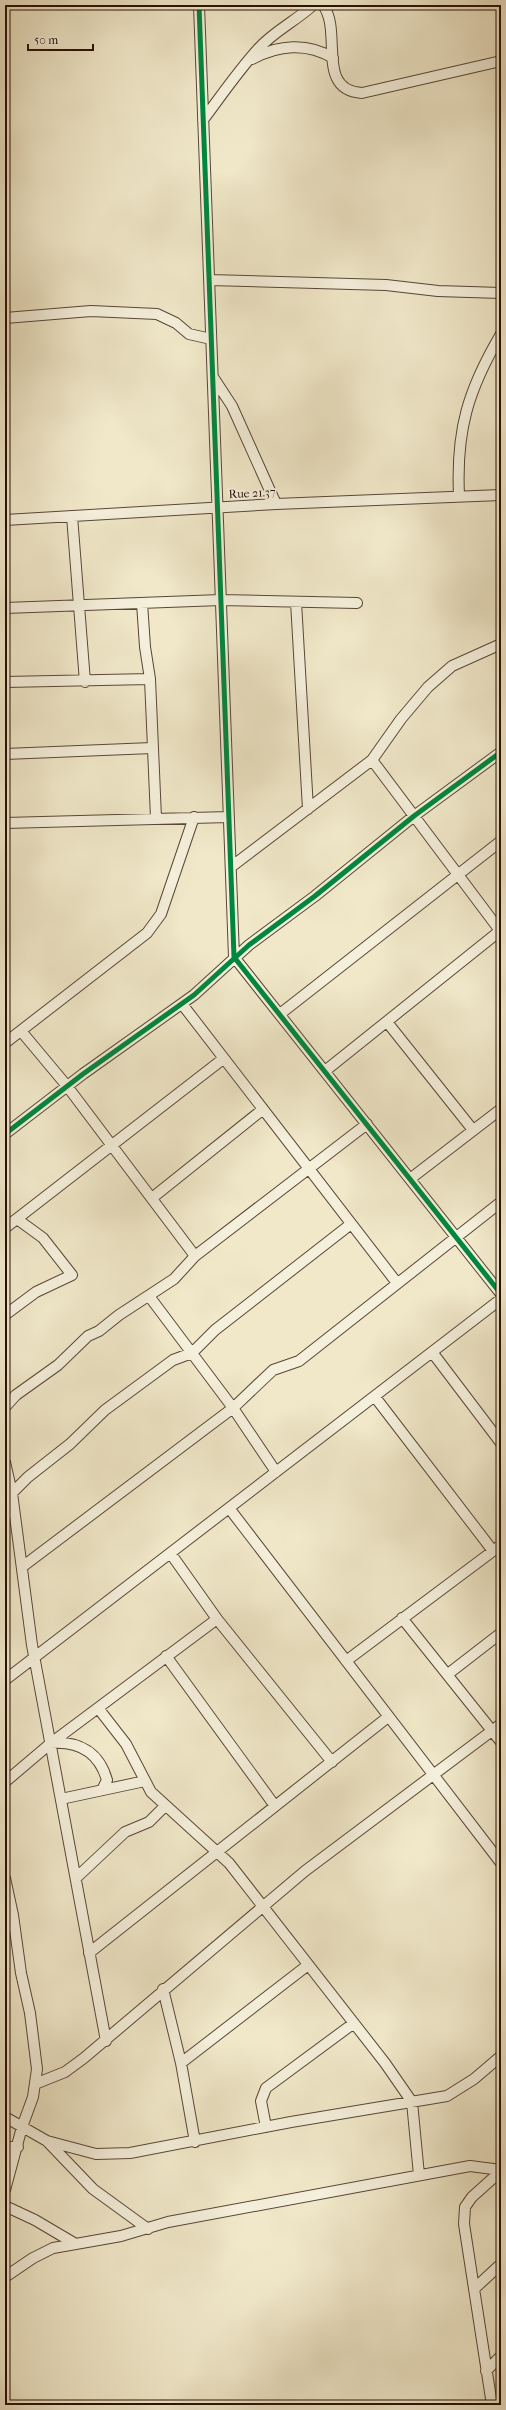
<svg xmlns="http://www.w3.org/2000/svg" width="506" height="2410" font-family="'IM FELL French Canon',serif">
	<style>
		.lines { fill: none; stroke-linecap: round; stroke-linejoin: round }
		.minor-casing { stroke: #5a4637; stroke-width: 12 }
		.minor { stroke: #f5f0dc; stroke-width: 10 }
		.cycleway-casing { stroke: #f5f0dc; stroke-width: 8 }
		.cycleway { stroke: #00873e; stroke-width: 5 }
		.labels { text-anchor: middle; stroke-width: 3.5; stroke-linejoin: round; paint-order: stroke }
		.street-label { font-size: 12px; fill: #281006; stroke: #f5f0dc }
	</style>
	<rect width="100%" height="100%" fill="#f0e8c9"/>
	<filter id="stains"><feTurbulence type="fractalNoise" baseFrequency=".005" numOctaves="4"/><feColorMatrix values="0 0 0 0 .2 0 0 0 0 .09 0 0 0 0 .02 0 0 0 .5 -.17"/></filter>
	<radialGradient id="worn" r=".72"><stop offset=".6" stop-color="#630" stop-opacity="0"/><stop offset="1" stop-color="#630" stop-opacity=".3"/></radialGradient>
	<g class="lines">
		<defs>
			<path id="minor" d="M199 5 234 957 501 1294
				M323 5C343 32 315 90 362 93L501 61
				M252 59C278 45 307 42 333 58
				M203 120C221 96 238 71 258 49 274 31 296 21 313 5
				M209 280 386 285 438 291 501 293
				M5 318 91 311 157 314 176 323 189 334 211 339
				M213 377 232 406 276 504
				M459 495C456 430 468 390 501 334
				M72 516 85 682
				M5 520 276 504 501 495
				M296 602 308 809
				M142 603 145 647 150 679 156 818
				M5 608 221 600 357 603
				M5 682 150 679
				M5 754 152 748
				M372 760 501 932
				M5 823 229 817
				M231 867 372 760 401 719 428 687 452 666 501 644
				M182 1004 397 1283
				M280 1014 501 841
				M387 1022 473 1130
				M21 1031 67 1086 195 1256
				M5 1043 147 933 161 914 194 817
				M325 1071 501 930
				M5 1134 83 1074 194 995 249 945 315 896 414 816 501 752
				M410 1179 501 1109
				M152 1198 262 1110
				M5 1228 223 1059
				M149 1296 233 1408 276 1472
				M5 1315 36 1292 72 1275 43 1238 17 1219
				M432 1352 501 1443
				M375 1397 493 1551
				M5 1407 16 1395 58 1365 88 1336 99 1331 119 1315 174 1279 195 1256 367 1124
				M5 1462 12 1493 32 1645 106 2041
				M12 1493 28 1477 70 1444 105 1410 173 1360 192 1353 215 1330 351 1224
				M229 1508 501 1863
				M171 1554 217 1619 332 1762
				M22 1567 233 1408 273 1370 299 1361 501 1202
				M402 1618 501 1742
				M166 1656 275 1806
				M346 1661 501 1545
				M448 1674 501 1633
				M5 1680 501 1299
				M98 1708 126 1744 151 1792 229 1863 385 2063 412 2102 419 2175
				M51 1743C79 1741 99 1752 107 1780L103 1788
				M5 1782 51 1743 217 1619
				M61 1799 145 1781
				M5 1878 13 1915 21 1973 30 2013 37 2069 33 2097 22 2127 5 2190
				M76 1878 125 1832 149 1822 165 1806
				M89 1953 388 1717
				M163 1989 181 2063 195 2142
				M181 2063 308 1965
				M35 2084 65 2072 84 2058 305 1871 501 1724
				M5 2117 47 2141 93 2189 148 2229
				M266 2127 261 2101 266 2088 354 2023
				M47 2141 96 2154 130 2153 291 2122 447 2096 474 2079 501 2056
				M5 2147H18
				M5 2206 35 2220 74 2243
				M5 2277 33 2258 53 2248 121 2236 168 2222 470 2166 501 2170
				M474 2289 501 2264
				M486 2371 501 2356
				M492 2405 464 2224 465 2207 472 2197 501 2171"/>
		</defs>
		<use href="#minor" class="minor-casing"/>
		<use href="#minor" class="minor"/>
		<defs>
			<path id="cycleway" d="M199 5 234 957 501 1294
				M5 1134 83 1074 194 995 249 945 315 896 414 816 501 752"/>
		</defs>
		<use href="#cycleway" class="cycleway-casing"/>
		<use href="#cycleway" class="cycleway"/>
	</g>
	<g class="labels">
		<g class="street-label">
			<text transform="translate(252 493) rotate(-3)" y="4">Rue 21.37</text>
		</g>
	</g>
	<rect width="506" height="2410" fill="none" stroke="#f0e8c9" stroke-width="20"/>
	<rect x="6" y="6" width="494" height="2398" fill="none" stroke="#281006" stroke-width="2"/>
	<rect x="10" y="10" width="486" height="2390" fill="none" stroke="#281006"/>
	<path d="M28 44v6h65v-6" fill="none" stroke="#281006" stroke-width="2"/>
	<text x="34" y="44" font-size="12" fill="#281006" stroke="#f5f0dc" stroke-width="3" paint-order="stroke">50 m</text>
	<rect width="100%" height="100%" filter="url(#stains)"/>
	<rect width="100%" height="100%" fill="url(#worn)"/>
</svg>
